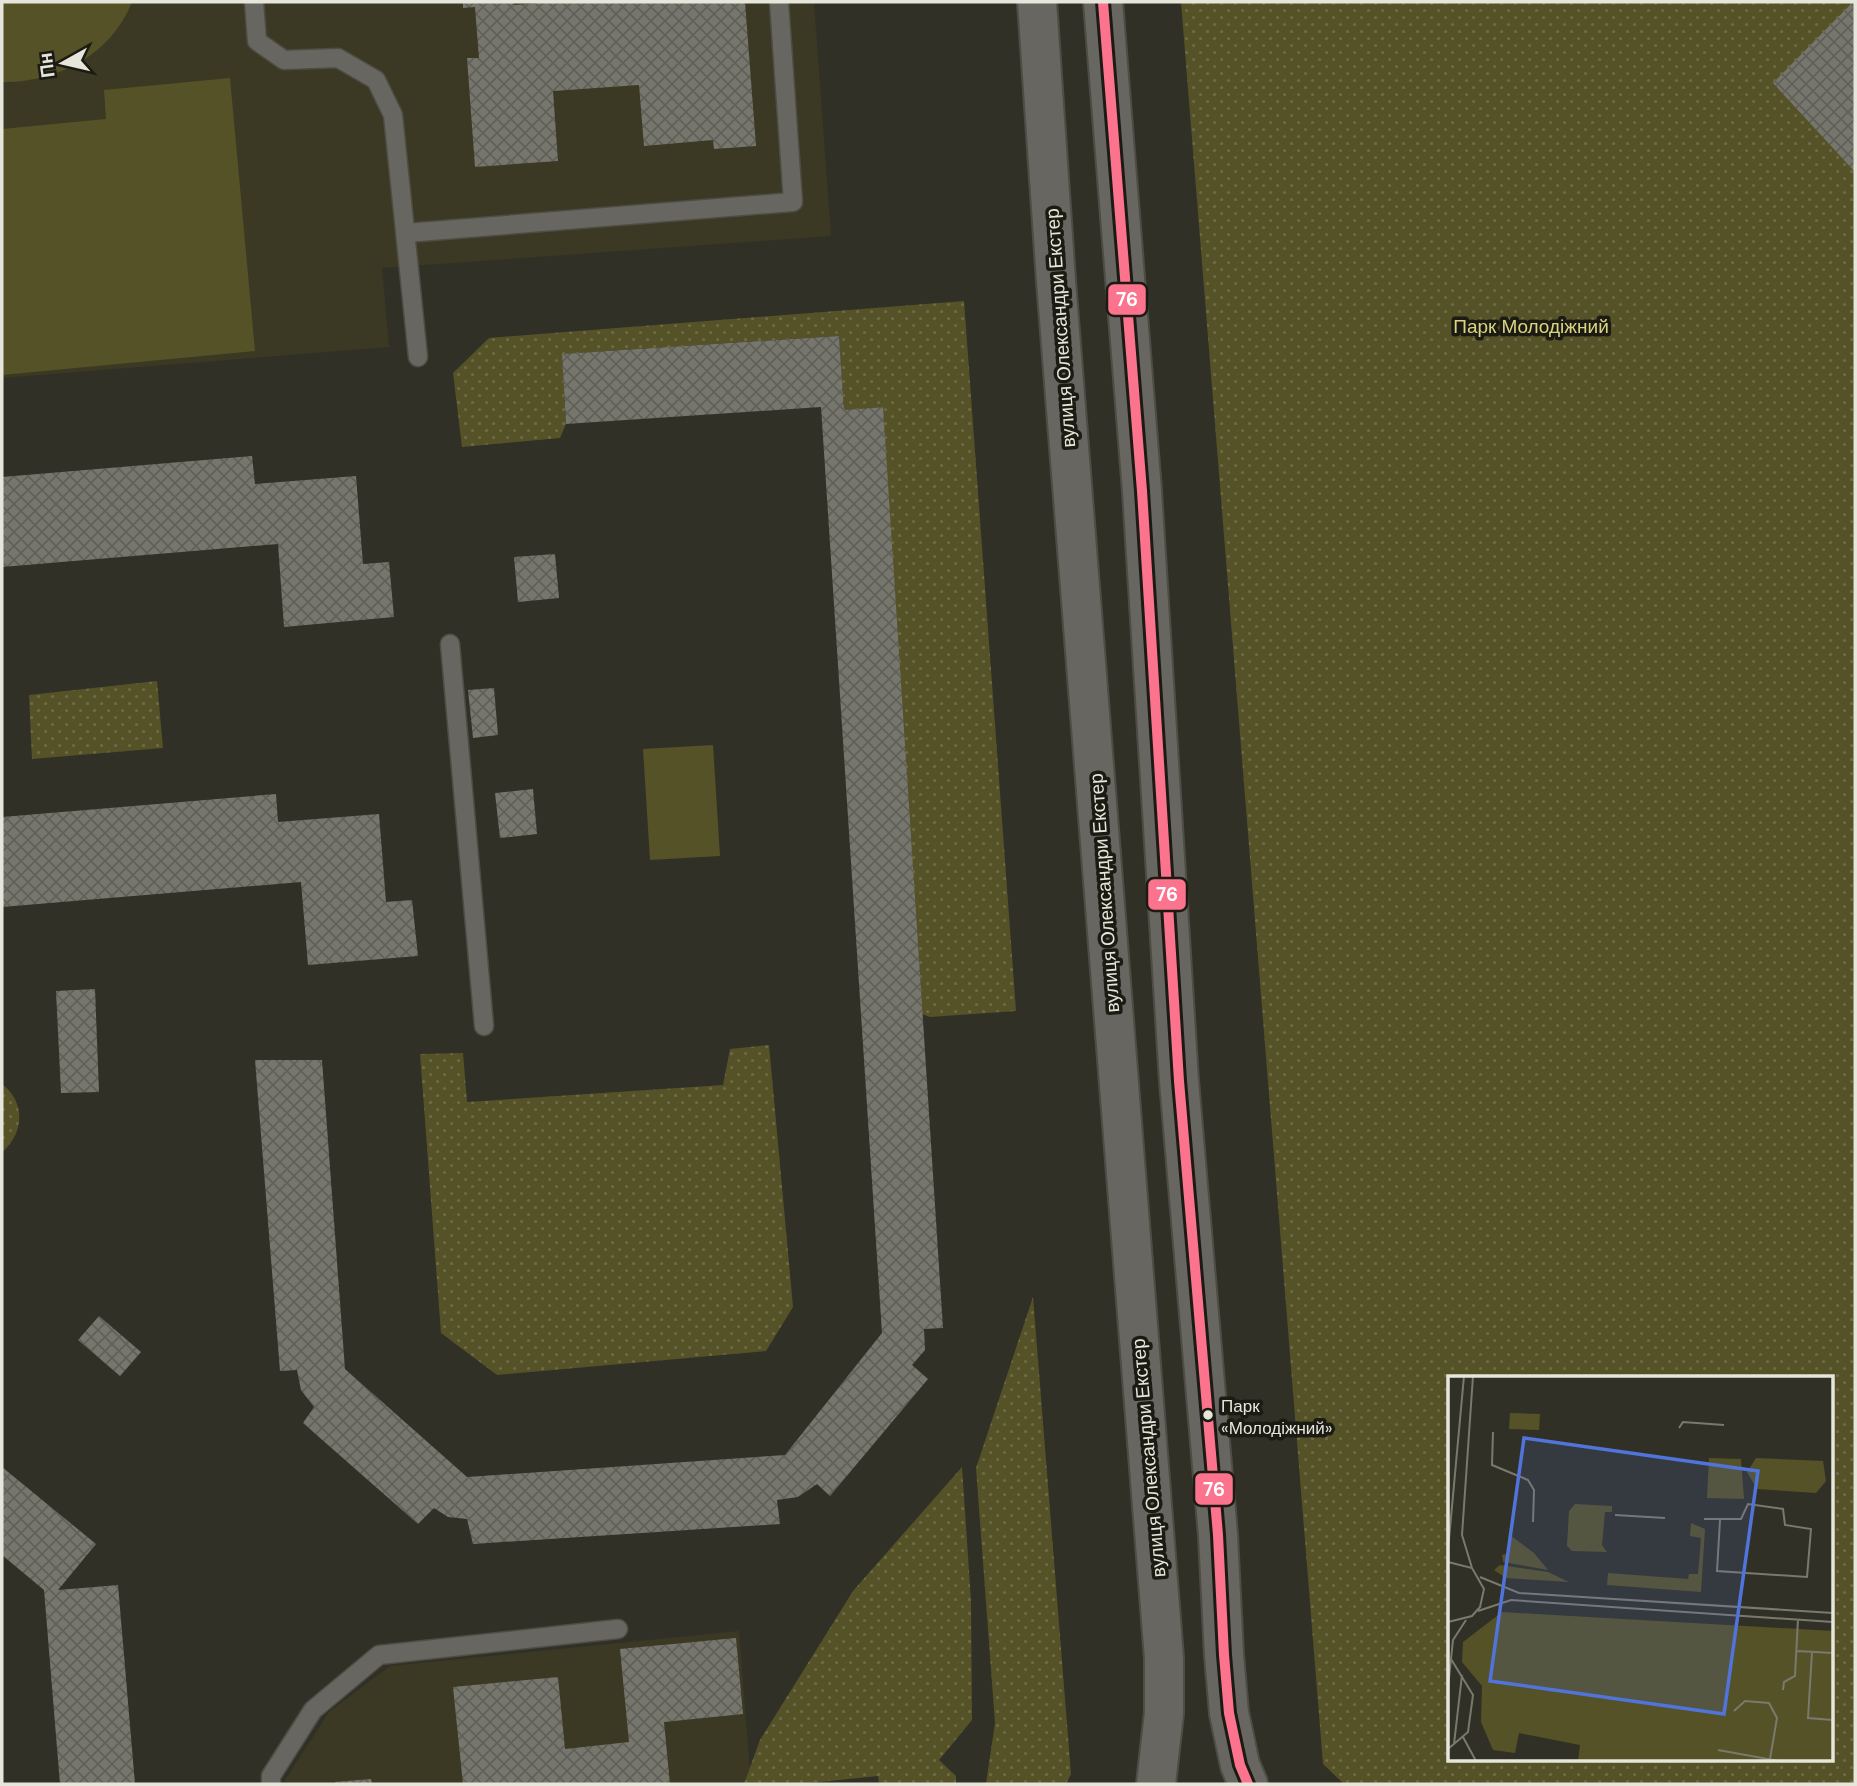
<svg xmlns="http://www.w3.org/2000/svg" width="1857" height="1786" font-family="'DM Sans',sans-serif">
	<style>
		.built { fill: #3b3923 }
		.grass { fill: url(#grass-dots); fill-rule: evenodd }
		.garden { fill: #555228 }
		.building { fill: url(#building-cross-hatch) }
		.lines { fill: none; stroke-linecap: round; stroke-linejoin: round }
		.service-casing { stroke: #4e4d44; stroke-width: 21 }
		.tertiary-casing { stroke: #4e4d44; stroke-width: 42 }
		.service { stroke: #676660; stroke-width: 18 }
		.tertiary { stroke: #676660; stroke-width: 38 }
		.bus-1-casing { stroke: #1c1b13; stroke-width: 16 }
		.bus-1 { stroke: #fc738d; stroke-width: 10 }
		.bus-dot { fill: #e7e6db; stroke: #1c1b13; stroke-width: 2.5 }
		.labels { text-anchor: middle; stroke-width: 7; stroke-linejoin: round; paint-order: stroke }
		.bus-label { font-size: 17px; fill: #e7e6db; stroke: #1c1b13; text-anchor: start }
		.park-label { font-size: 19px; fill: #dbd480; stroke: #1c1b13 }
		.street-label { font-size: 19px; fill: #e7e6db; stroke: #1c1b13 }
		.inset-road { fill: none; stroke: #7a796e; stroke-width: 2 }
		.view { fill: #5074d9; fill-opacity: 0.15; stroke: #5074d9; stroke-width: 3.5 }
		.inset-edge { fill: none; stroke: #e7e6db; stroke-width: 3.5 }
		.line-badge { stroke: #1c1b13; stroke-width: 2.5 }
		.badge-label { font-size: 19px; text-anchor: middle; font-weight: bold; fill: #fff }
	</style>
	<defs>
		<pattern id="grass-dots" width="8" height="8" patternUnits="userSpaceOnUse" patternTransform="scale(1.75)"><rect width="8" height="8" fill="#555228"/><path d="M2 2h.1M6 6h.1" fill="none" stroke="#6d6b47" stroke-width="1.8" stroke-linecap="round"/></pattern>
		<pattern id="building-cross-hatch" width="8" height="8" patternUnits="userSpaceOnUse" patternTransform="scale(1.75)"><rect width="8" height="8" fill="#77766d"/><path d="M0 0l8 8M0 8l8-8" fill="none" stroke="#60605a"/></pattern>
	</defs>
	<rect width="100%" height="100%" fill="#313026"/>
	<path class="built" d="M2 2H814L831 236 382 268 389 347 2 378Z
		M739 1631 751 1784H285V1780L329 1712 390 1666Z"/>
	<path class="grass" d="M1181 2H1855V1784H1344L1323 1764ZM1449 1378H1831V1760H1449Z
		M964 301 1016 1011 930 1017 922 1014 882 407 844 410 839 336 562 354 566 424 560 438 462 447 453 373 489 338Z
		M157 681 163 748 32 759 29 695Z
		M769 1045 793 1307 766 1351 497 1375 441 1333 420 1054 463 1053 467 1102 723 1085 730 1049Z
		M2 1084C26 1102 24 1134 2 1152Z
		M1033 1297 1071 1774 1066 1784H986L995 1723 976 1468Z
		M962 1467 971 1601 972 1720 939 1760 956 1776V1784H879L878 1776 800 1784H744L760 1740 853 1591Z"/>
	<path class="garden" d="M2 2H132C111 55 57 83 2 82Z
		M230 78 255 351 2 375V129L106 119 104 90Z
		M713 745 720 856 650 860 643 749Z"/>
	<path class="building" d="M463 2H514V5L553 2H745L756 146 714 149 713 140 644 146 639 85 553 91 558 161 475 167 467 58H479L475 7 463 8Z
		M1853 2H1855V172L1773 83Z
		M839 336 844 410 883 407 943 1328 924 1329 925 1350 912 1365 928 1379 830 1496 817 1484 798 1497 777 1500 780 1524 473 1544 467 1519 448 1517 434 1508 418 1524 303 1423 314 1407 301 1390 297 1370 280 1371 255 1060H322L345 1369 467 1477 785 1455 882 1333 821 407 566 424 562 354Z
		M252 456 255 484 356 476 363 564 389 562 394 617 284 627 278 544 2 567V477Z
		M555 554 559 598 518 602 514 557Z
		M494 688 498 735 473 738 468 690Z
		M533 789 537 834 500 838 495 793Z
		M276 794 278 822 379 814 386 902 412 900 418 956 308 965 301 882 2 907V817Z
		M95 989 99 1092 61 1093 56 991Z
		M99 1316 141 1352 120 1376 78 1340Z
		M2 1467 96 1544 58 1590 118 1585 135 1784H60L44 1590 2 1555Z
		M736 1638 743 1714 664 1722 670 1784H463L453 1687 558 1677 565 1749 629 1742 620 1649Z
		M371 1779 372 1784H336L335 1782Z"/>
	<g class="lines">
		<defs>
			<path id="service" d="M254 2 257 41 284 60 338 58 376 80 393 115 418 357
				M406 233 793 202 779 2
				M450 644 484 1026
				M271 1784V1776L313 1710 379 1655 618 1629"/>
			<path id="tertiary" d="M1037 2 1056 281 1164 1658V1713L1156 1784
				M1103 2 1142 491 1179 1081 1218 1535 1224 1655 1229 1713 1240 1765 1248 1784"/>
		</defs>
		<use href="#service" class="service-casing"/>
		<use href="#tertiary" class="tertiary-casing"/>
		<use href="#service" class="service"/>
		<use href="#tertiary" class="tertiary"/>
		<defs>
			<path id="bus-1" d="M1103 2 1142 491 1179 1081 1218 1535 1224 1655 1229 1713 1240 1765 1248 1784"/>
		</defs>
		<use href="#bus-1" class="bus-1-casing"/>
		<use href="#bus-1" class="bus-1"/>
	</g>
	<circle class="bus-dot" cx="1208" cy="1415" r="6"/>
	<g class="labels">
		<g class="bus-label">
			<text x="1221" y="1412">Парк<tspan x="1221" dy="22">«Молодіжний»</tspan></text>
		</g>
		<g class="park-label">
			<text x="1531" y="333">Парк Молодіжний</text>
		</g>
		<g class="street-label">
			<text transform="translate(1060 328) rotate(-94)" y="7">вулиця Олександри Екстер</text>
			<text transform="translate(1104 893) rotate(-94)" y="7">вулиця Олександри Екстер</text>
			<text transform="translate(1148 1458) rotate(-95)" y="7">вулиця Олександри Екстер</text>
		</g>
	</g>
	<g transform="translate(1448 1376)">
		<rect width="385" height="385" fill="#313026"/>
		<path d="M62 37 92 38 91 54 61 53ZM127 128 164 130V136H157L154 169 159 176 124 175 119 170 121 135ZM243 147 257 153 253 216 159 209 160 197 240 203 241 198H250L253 162 242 160ZM62 159 86 177 100 194 55 186 54 179 61 177ZM52 189 100 196 121 206 58 202 46 194ZM54 236 385 255V385H130L132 369 71 357 67 377 45 374 33 346 34 310 14 286 15 266Z" fill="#555228"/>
		<path d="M261 82 293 83 296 123 259 122ZM308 82 375 85 378 105 368 117 309 113 299 96Z" fill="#555228"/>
		<path class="inset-road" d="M231 52 235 46 276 49M45 56 44 89 80 104 86 114 85 146M167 139 217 142M256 143H293L300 128 335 133 337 149 363 153 359 201 269 195 272 144M0 174 16 0M0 186 24 192 36 213 32 231 24 240 0 246M24 192 14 159 25 0M32 201 71 217 385 237M30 235 63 224 385 246M349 275 385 277M364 276 360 342 385 344M0 312 5 264 18 244M335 314 336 306 347 300 350 243M286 335 297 325 321 327 329 342 322 383M15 361 28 385M6 368 14 299M0 373 20 356 25 319 3 283M270 374 331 385"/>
		<path class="view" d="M76 62 310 95 276 338 42 305Z"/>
		<rect width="385" height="385" class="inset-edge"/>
	</g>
	<g class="line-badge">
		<rect x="1107" y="283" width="40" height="33" rx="7" fill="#fc738d"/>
		<rect x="1147" y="878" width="40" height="33" rx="7" fill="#fc738d"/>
		<rect x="1194" y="1472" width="40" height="34" rx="7" fill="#fc738d"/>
	</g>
	<g class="badge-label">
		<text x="1127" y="306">76</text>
		<text x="1167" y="901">76</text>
		<text x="1214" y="1496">76</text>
	</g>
	<rect width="1857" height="1786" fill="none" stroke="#e7e6db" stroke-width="7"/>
	<g transform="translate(63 63) rotate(262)" stroke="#1c1b13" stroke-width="5" paint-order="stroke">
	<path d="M0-5L12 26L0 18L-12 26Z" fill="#e7e6db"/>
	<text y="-10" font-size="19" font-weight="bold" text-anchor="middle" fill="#e7e6db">Пн</text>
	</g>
</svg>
